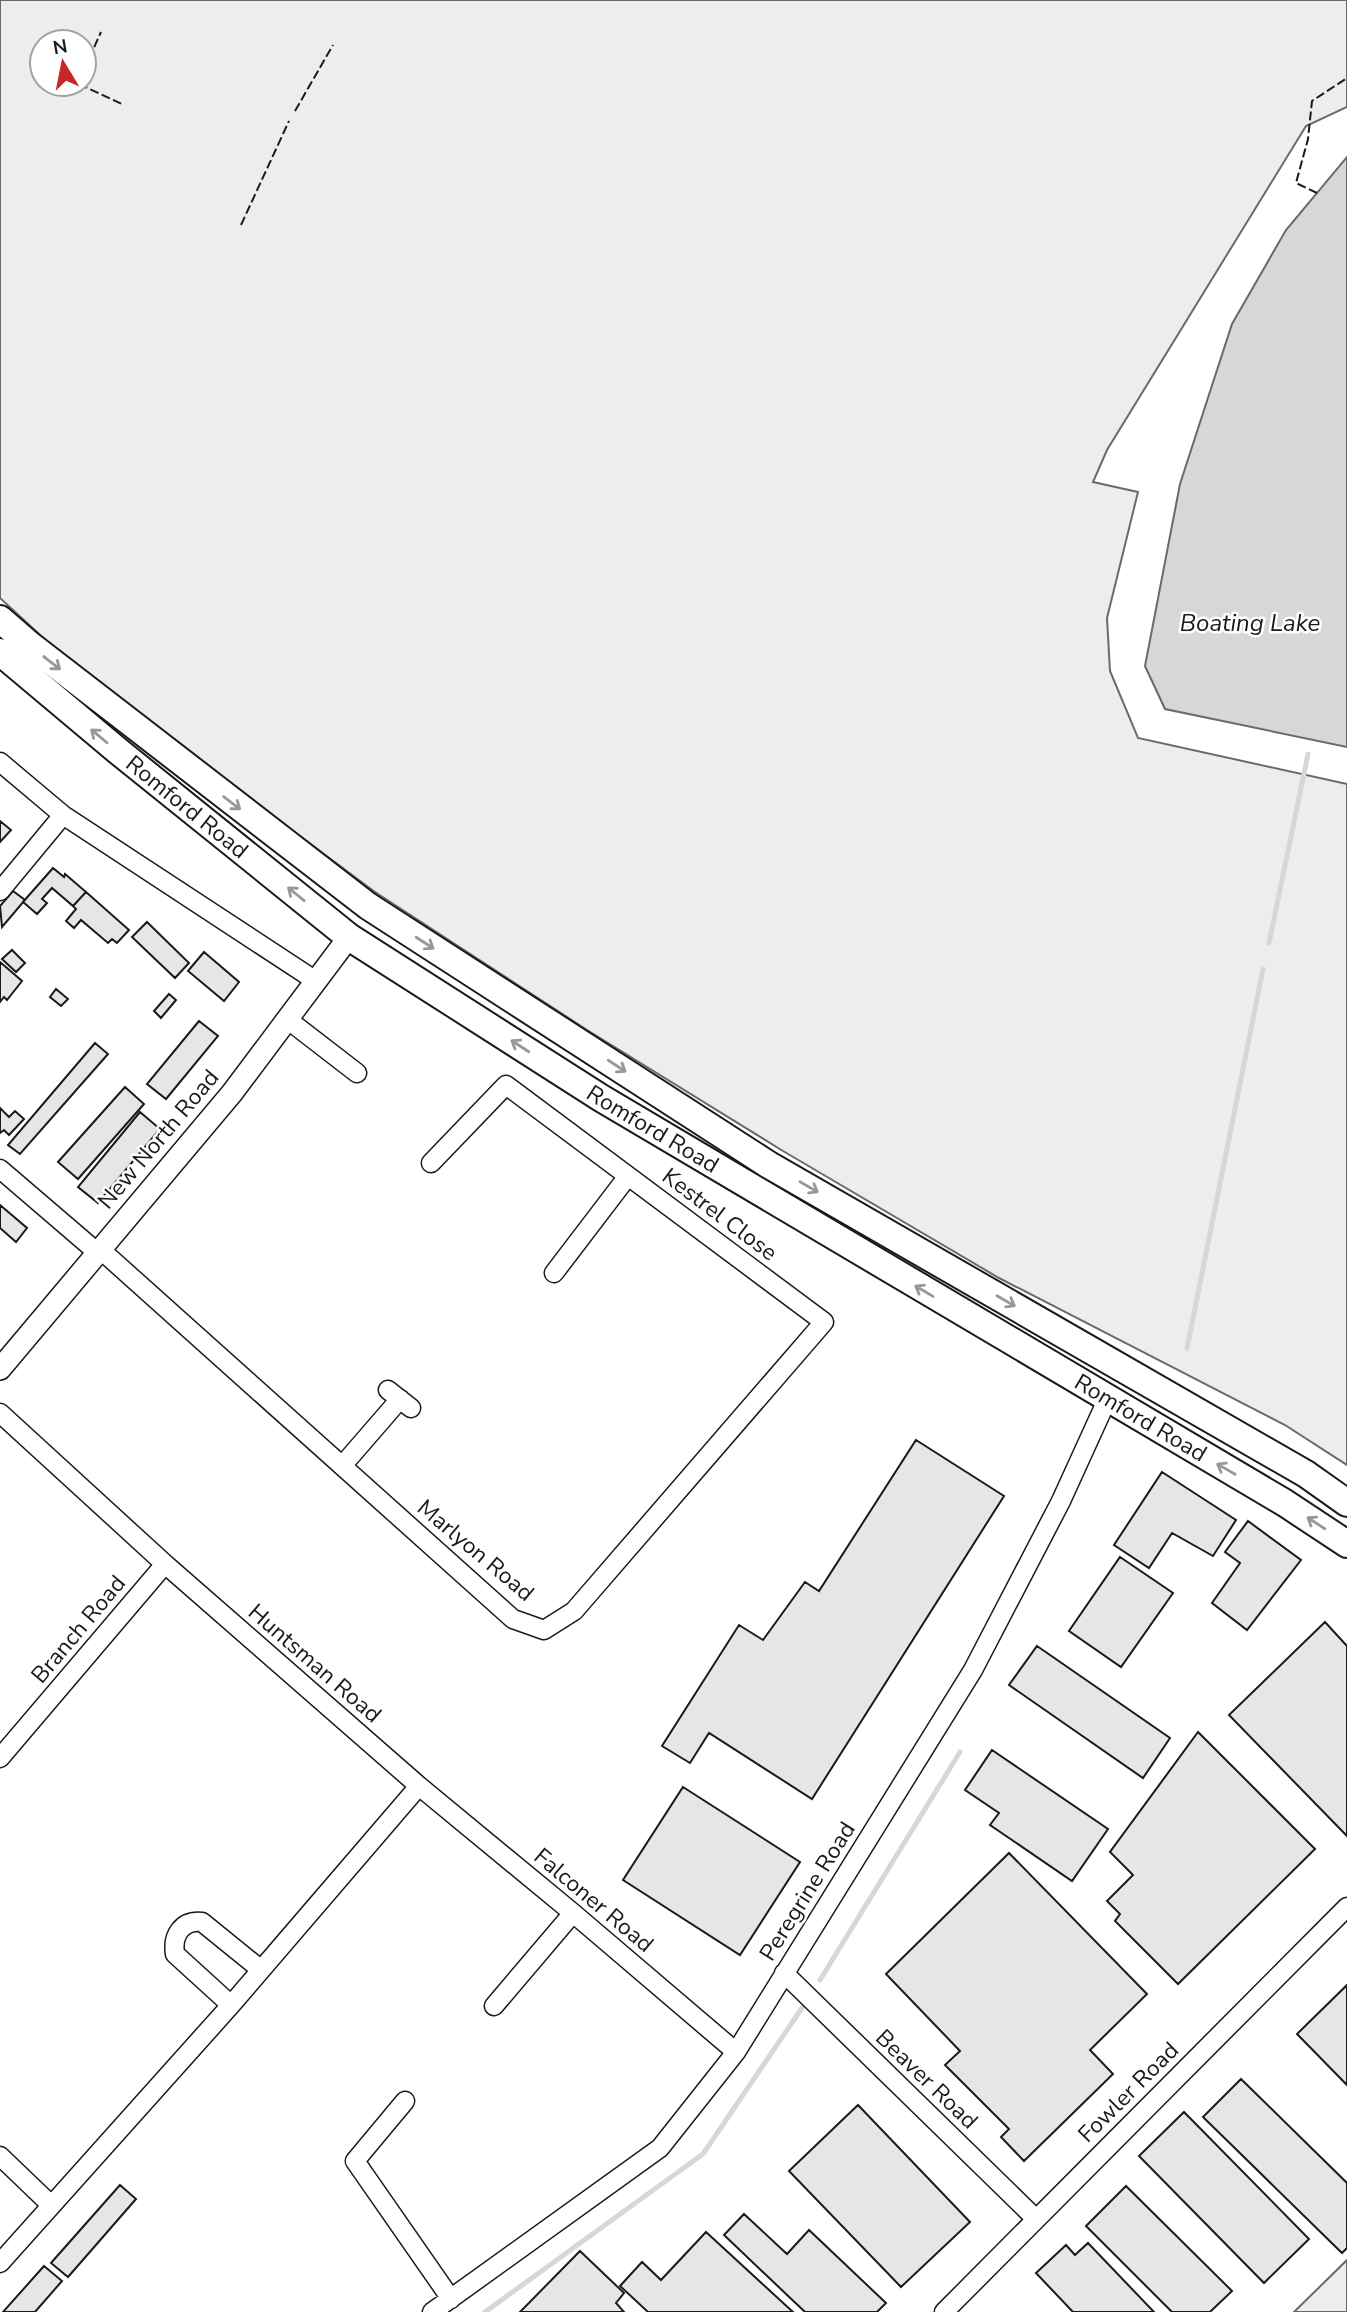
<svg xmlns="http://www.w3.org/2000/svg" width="1347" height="2312" font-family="'Nunito Sans',sans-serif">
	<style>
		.green { fill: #ededed; stroke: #6a6a6a; stroke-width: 2; fill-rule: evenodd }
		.water { fill: #d7d7d7; stroke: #6a6a6a; stroke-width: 2 }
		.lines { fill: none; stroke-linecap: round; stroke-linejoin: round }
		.stream { stroke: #d7d7d7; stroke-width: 5 }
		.building { fill: #e6e6e6; stroke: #1a1a1a; stroke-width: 2 }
		.minor-casing { stroke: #1a1a1a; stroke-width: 21 }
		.tertiary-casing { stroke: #1a1a1a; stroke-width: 24 }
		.primary-casing { stroke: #1a1a1a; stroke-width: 30 }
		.minor { stroke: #fff; stroke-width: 18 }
		.tertiary { stroke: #fff; stroke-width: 21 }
		.primary { stroke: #fff; stroke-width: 26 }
		.fence { stroke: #1a1a1a; stroke-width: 2; stroke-dasharray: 9 3.5; stroke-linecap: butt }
		.oneway { stroke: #989898 }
		.labels { text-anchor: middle; stroke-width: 5; stroke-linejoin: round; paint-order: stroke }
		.street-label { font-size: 23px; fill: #1a1a1a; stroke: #fff }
		.water-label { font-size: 24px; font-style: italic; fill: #1a1a1a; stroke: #fff }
	</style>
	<rect width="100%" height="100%" fill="#fff"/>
	<path class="green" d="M0 0H1347V107L1306 126 1107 450 1093 482 1138 492 1107 618 1110 671 1138 738 1347 784V1465L1285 1425 999 1278 783 1151 587 1030 375 892 176 744 52 646 0 598ZM42 42H84V84H42Z
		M1347 2260V2312H1294Z"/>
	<path class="water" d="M1347 157V747L1165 709 1145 666 1180 484 1232 324 1286 230Z"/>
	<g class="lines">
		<path class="stream" d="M1269 943 1308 754
			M1187 1348 1263 969
			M820 1980 960 1752
			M485 2312 703 2154 802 2008"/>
	</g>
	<path class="building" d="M0 821 11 830 0 842Z
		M53 868 64 877 65 874 86 892 73 906 52 888 42 899 47 903 37 914 23 902Z
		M13 891 25 900 2 927 0 906Z
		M86 892 129 930 117 943 112 939 108 943 81 920 74 928 66 921 76 909 73 906Z
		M147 922 189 963 175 978 132 937Z
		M12 950 25 963 16 972 2 959Z
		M204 952 239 982 224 1001 188 971Z
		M0 962 22 981 7 1000 4 997 0 1002Z
		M56 989 68 999 61 1006 50 997Z
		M169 994 176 1000 161 1018 154 1011Z
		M199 1021 218 1036 166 1099 147 1084Z
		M95 1043 108 1054 20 1154 8 1145Z
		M125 1087 144 1104 78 1179 58 1162Z
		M0 1108 9 1117 15 1111 24 1119 9 1135 4 1130 0 1133Z
		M140 1112 160 1129 98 1203 78 1187Z
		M0 1205 27 1228 16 1242 0 1228Z
		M916 1440 1004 1496 812 1799 709 1733 690 1763 662 1746 739 1625 763 1640 805 1582 819 1591Z
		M1162 1472 1236 1520 1213 1556 1172 1533 1149 1568 1114 1545Z
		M1248 1521 1301 1560 1247 1630 1212 1603 1240 1563 1225 1552Z
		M1120 1557 1173 1593 1121 1667 1069 1631Z
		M1325 1622 1347 1646V1836L1229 1715Z
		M1037 1646 1170 1738 1143 1778 1009 1685Z
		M1198 1732 1315 1849 1178 1984 1115 1921 1120 1914 1107 1901 1133 1875 1110 1852Z
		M992 1750 1108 1829 1072 1881 990 1825 999 1813 965 1790Z
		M683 1787 800 1862 740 1955 623 1880Z
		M1009 1853 1147 1994 1090 2050 1113 2074 1024 2161 1001 2137 1009 2129 945 2065 960 2051 886 1974Z
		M1347 1985V2085L1297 2034Z
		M1241 2079 1347 2183V2248L1342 2253 1203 2117Z
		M858 2105 970 2222 901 2287 789 2171Z
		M1184 2112 1309 2239 1264 2283 1139 2156Z
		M120 2185 136 2199 68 2277 51 2263Z
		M1126 2186 1232 2291 1210 2312H1172L1086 2226Z
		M744 2214 787 2254 809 2230 886 2303 877 2312H805L724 2235Z
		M706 2232 793 2312H648L620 2286 642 2262 661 2280Z
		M1088 2243 1154 2312H1073L1036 2273 1066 2245 1075 2255Z
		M580 2251 624 2293 616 2303 624 2312H520Z
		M44 2266 62 2281 35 2312H3Z"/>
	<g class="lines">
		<defs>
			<path id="minor" d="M0 762 63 815 316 981
				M0 891 63 815
				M287 1019 357 1073
				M0 1169 98 1253
				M101 1250 513 1619 544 1630 574 1611 824 1322 506 1085 431 1163
				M554 1273 628 1176
				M388 1390 411 1408
				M0 1413 165 1564 419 1786 231 2005 0 2263
				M342 1466 400 1399
				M0 1758 165 1564
				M419 1786 573 1913 736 2052
				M784 1973 1036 2219
				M231 2005 175 1954C172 1935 182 1920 202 1922L260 1969
				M494 2006 573 1913
				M405 2101 355 2161 451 2299
				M0 2156 51 2205
				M432 2312 660 2148 736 2052 973 1670 1061 1501 1107 1400
				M944 2312 1347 1907"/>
			<path id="tertiary" d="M0 1369 232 1093 349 937"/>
			<g id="primary">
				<path d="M0 619 30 645 368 906 769 1165 1306 1474 1347 1503"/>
				<path id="s1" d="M0 652 118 751 349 937 601 1098 1285 1503 1347 1544"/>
			</g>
		</defs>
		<use href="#minor" class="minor-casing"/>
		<use href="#tertiary" class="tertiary-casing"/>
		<use href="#primary" class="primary-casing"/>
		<use href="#minor" class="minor"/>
		<use href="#tertiary" class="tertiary"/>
		<use href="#primary" class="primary"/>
		<path class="fence" d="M84 70 101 32
			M79 84 124 105
			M295 111 333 45
			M1317 193 1296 183 1308 139 1312 101 1347 78
			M241 225 289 121"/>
	</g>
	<defs><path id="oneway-shaft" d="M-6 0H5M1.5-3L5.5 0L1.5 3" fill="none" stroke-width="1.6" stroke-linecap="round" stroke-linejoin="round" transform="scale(1.75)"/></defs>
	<g class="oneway">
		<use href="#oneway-shaft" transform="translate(52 663) rotate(38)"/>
		<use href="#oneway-shaft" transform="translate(99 736) rotate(-140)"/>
		<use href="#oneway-shaft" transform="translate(232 803) rotate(37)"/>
		<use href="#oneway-shaft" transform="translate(296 894) rotate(-141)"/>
		<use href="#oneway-shaft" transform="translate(425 943) rotate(33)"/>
		<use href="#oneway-shaft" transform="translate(520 1046) rotate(-147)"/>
		<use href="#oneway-shaft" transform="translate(617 1066) rotate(33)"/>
		<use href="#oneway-shaft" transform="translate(809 1187) rotate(30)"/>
		<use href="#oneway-shaft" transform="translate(924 1291) rotate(-149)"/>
		<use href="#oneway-shaft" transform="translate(1006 1301) rotate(30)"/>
		<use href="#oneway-shaft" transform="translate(1226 1469) rotate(-150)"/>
		<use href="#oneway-shaft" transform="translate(1316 1523) rotate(-147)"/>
	</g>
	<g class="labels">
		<g class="street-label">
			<text dy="8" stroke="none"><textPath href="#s1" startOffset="243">Romford Road</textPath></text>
			<text dy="8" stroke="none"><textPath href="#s1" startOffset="810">Romford Road</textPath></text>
			<text transform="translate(158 1139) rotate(-50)" y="8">New North Road</text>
			<text transform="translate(720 1214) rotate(37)" y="8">Kestrel Close</text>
			<text dy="8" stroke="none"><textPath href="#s1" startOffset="1377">Romford Road</textPath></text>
			<text transform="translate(476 1550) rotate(40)" y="8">Marlyon Road</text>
			<text transform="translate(78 1629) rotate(-50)" y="8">Branch Road</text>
			<text transform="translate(315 1663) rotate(41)" y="8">Huntsman Road</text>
			<text transform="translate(807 1891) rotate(-58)" y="8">Peregrine Road</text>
			<text transform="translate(594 1900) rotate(40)" y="8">Falconer Road</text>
			<text transform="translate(927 2079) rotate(44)" y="8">Beaver Road</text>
			<text transform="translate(1128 2092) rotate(-45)" y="8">Fowler Road</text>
		</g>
		<g class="water-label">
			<text x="1250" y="631">Boating Lake</text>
		</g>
	</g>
	<g transform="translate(63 63) rotate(350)"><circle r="33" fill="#ffffff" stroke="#a3a3a3" stroke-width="2"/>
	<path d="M0-5L12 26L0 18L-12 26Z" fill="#c62828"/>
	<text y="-10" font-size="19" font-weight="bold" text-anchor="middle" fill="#1a1a1a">N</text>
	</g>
</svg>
